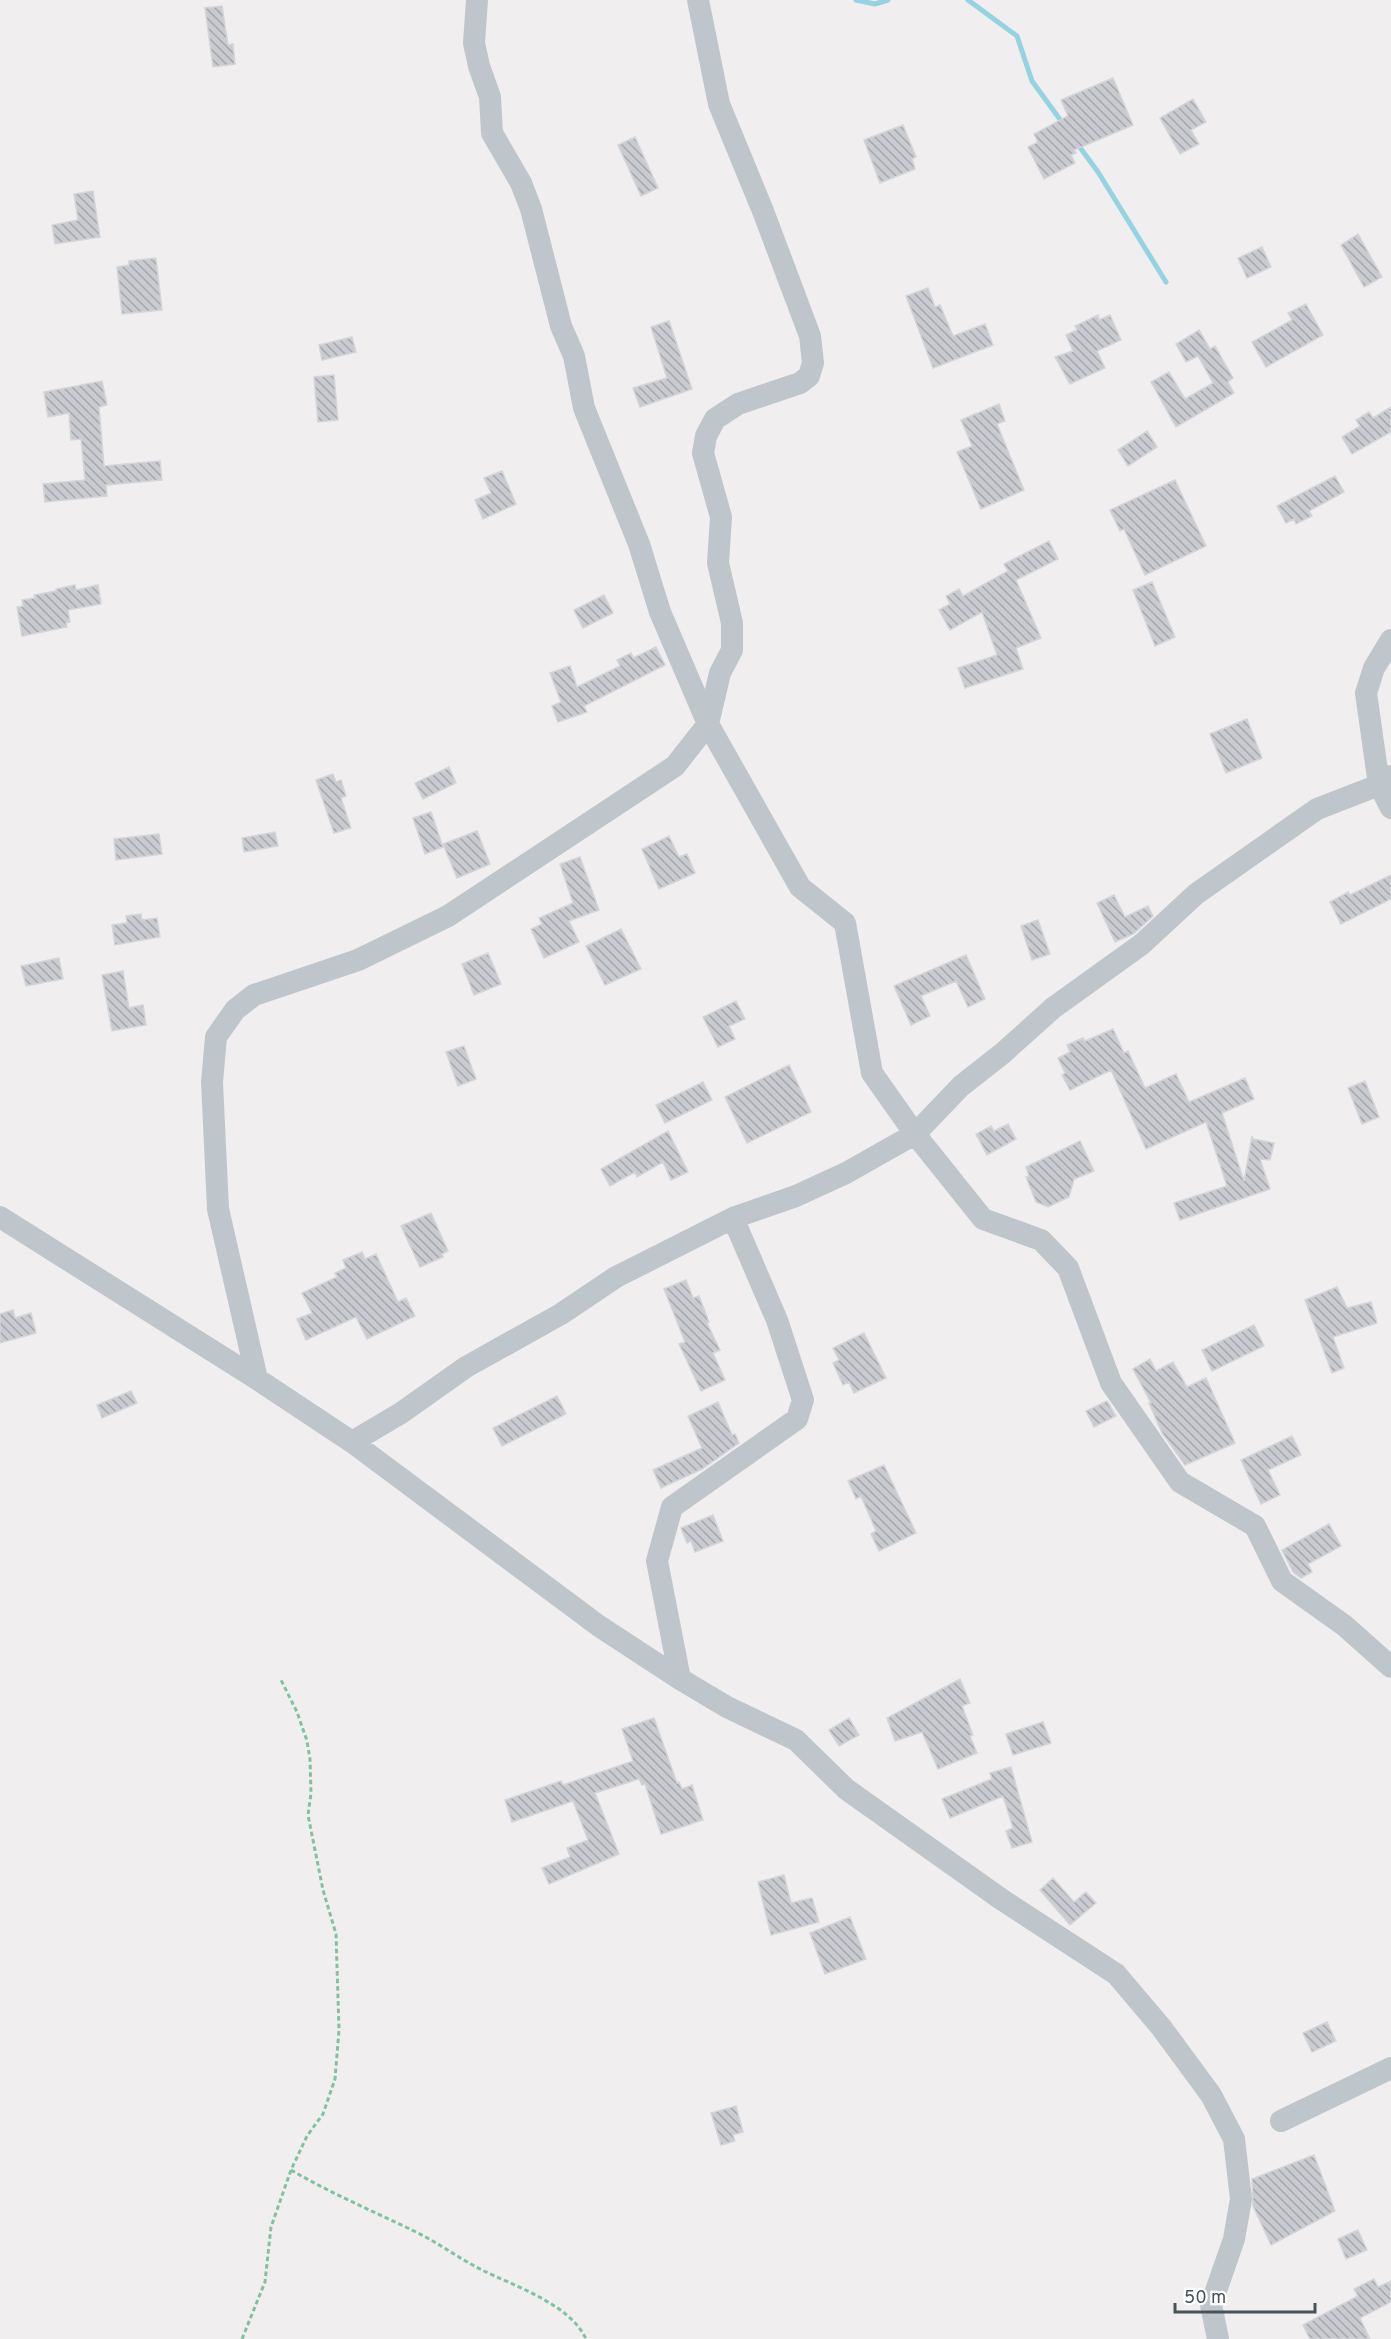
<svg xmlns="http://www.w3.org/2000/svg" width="1391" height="2339" font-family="Overpass,sans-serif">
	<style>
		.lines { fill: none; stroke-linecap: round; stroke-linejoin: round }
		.stream { stroke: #94d3e1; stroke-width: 5 }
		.building { fill: url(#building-back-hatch); stroke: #d3d5d9; stroke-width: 1.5 }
		.path { stroke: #7ec3a0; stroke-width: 3; stroke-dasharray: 4.5 3; stroke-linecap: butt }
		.minor { stroke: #bec6cc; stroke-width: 22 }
	</style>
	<defs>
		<pattern id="building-back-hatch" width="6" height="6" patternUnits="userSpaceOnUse" patternTransform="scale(1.5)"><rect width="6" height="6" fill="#c9cbd0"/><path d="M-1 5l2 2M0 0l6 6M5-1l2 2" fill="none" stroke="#a5a7ac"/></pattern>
	</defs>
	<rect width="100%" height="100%" fill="#f1eeef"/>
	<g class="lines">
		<path class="stream" d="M856 0 875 4 888 0
			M968 0 1017 36 1032 81 1064 125
			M1076 142 1098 172 1166 282"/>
	</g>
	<path class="building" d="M222 6 228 45 233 44 235 64 213 67 205 8Z
		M1113 78 1133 125 1074 150 1076 153 1071 155 1075 163 1044 179 1028 147 1038 142 1034 134 1068 116 1061 100Z
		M1193 99 1206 122 1191 130 1199 144 1180 154 1160 118Z
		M903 125 916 157 912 159 915 169 880 183 864 140Z
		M635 137 658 188 641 196 618 145Z
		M93 191 100 237 55 244 52 225 78 220 74 194Z
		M1358 234 1382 277 1364 287 1341 245Z
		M1262 247 1271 267 1247 278 1238 258Z
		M156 258 162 310 122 314 117 267 129 265V261Z
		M928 288 935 307 940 305 953 336 985 324 993 345 933 368 906 296Z
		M1306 304 1323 335 1266 367 1252 342 1292 320 1288 313Z
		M1098 315 1099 320 1110 315 1121 340 1097 351 1105 368 1070 384 1055 357 1073 351 1066 335 1077 330 1075 326Z
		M669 321 692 389 640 407 633 388 667 378 651 327Z
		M1199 330 1210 349 1215 346 1233 378 1228 382 1234 393 1176 427 1151 382 1169 372 1185 399 1213 383 1198 356 1186 362 1176 344Z
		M352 337 356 352 322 360 319 345Z
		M334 375 338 420 318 422 314 377Z
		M102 381 107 405 99 407 104 466 160 461 162 480 106 485 107 496 45 502 43 484 85 480 81 439 71 440 69 413 48 417 44 392Z
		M999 404 1005 421 997 424 1024 490 981 509 957 452 972 446 961 420Z
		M1391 407V432L1352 454 1342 437 1360 426 1356 420 1369 412 1373 418Z
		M1147 431 1157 447 1128 466 1118 450Z
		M502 471 516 504 483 519 475 500 491 493 484 478Z
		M1335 476 1344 492 1309 511 1312 516 1296 524 1294 519 1286 523 1277 506Z
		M1175 480 1206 546 1145 575 1124 529 1120 531 1110 510Z
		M1049 541 1058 559 1016 580 1041 638 1016 648 1023 669 965 688 958 668 997 655 982 612 950 630 939 610 950 604 946 596 959 589 963 596 1008 571 1004 564Z
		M1152 582 1175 637 1155 646 1133 590Z
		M75 585 76 590 98 585 101 604 68 610 70 622 66 623 67 627 22 636 17 607 23 606 22 600 35 598 34 595 56 591V589Z
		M604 595 613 613 583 628 574 610Z
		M656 647 665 665 584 706 587 712 558 722 552 706 561 702 550 673 570 666 577 687 620 666 617 660 631 653 633 658Z
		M1247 719 1262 758 1226 773 1210 734Z
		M449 767 456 783 423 799 415 783Z
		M333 774 336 782 341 780 346 796 341 798 351 828 334 833 316 780Z
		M431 812 443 847 425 854 413 818Z
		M477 831 490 864 457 878 443 844Z
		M275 832 278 846 244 852 242 838Z
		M159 834 162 854 116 860 114 839Z
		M669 836 679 857 687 854 695 873 659 889 642 849Z
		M580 857 599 910 569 921 579 942 544 958 531 929 542 924 539 918 573 903 560 864Z
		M1391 875V899L1341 924 1330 902 1348 892 1350 895Z
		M1114 895 1125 917 1148 906 1153 916 1133 934 1115 942 1097 903Z
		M141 914 142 920 157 918 160 937 115 945 112 925 127 923 126 916Z
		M1038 920 1050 954 1032 960 1021 926Z
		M621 929 641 969 605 985 586 946Z
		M488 953 501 984 474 995 462 964Z
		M966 955 985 999 968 1007 956 981 921 996 930 1016 911 1025 894 986Z
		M59 958 63 979 26 986 21 966Z
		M123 971 129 1008 143 1005 146 1025 112 1031 102 975Z
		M736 1001 745 1019 729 1026 735 1039 718 1047 703 1017Z
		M1113 1029 1124 1053 1128 1051 1145 1088 1176 1074 1189 1102 1245 1078 1254 1099 1222 1113 1244 1181 1252 1136 1253 1139 1274 1143 1270 1160 1260 1159 1270 1189 1180 1220 1174 1203 1227 1186 1206 1122 1146 1149 1111 1070 1070 1090 1062 1075 1065 1073 1058 1058 1070 1052 1067 1045 1083 1038 1085 1041Z
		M464 1046 476 1079 458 1086 446 1052Z
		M789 1065 811 1112 747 1143 725 1097Z
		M1365 1081 1379 1117 1362 1124 1348 1088Z
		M703 1082 712 1100 665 1123 656 1105Z
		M1008 1124 1016 1139 987 1155 976 1134 991 1126 994 1131Z
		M668 1131 688 1172 671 1180 663 1162 637 1177 635 1172 610 1186 601 1169Z
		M1080 1141 1094 1171 1074 1179 1069 1197 1048 1207 1036 1202 1026 1177 1029 1176 1026 1167Z
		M431 1213 448 1251 442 1254 443 1257 420 1267 401 1226Z
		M362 1252 365 1259 376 1254 398 1302 406 1298 415 1316 367 1339 356 1317 306 1340 297 1319 312 1313 302 1293 337 1277 335 1273 346 1268 343 1260Z
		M686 1280 693 1298 699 1296 709 1322 707 1323 720 1350 713 1353 725 1380 701 1391 679 1344 685 1342 664 1289Z
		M1337 1287 1347 1308 1371 1302 1377 1323 1333 1337 1344 1368 1332 1373 1305 1300Z
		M13 1310 15 1318 31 1313 36 1333 0 1343V1314Z
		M1254 1325 1264 1346 1212 1371 1202 1350Z
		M864 1333 886 1378 854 1393 849 1382 843 1385 833 1363 839 1360 833 1348Z
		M1150 1359 1156 1371 1173 1362 1187 1387 1206 1378 1235 1443 1185 1465 1162 1433 1149 1403H1151L1133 1369Z
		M131 1391 137 1403 102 1418 97 1405Z
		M557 1396 566 1414 502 1446 493 1428Z
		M1107 1401 1116 1416 1094 1427 1086 1411Z
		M718 1402 732 1435 735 1434 739 1443 702 1469 661 1488 653 1470 702 1448 688 1416Z
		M1292 1436 1301 1455 1268 1470 1280 1495 1261 1504 1241 1460Z
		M884 1465 916 1533 879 1551 871 1534 876 1531 861 1496 856 1499 848 1481Z
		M713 1515 723 1541 695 1552 691 1541 687 1543 681 1528Z
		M1329 1524 1341 1546 1308 1564 1312 1572 1301 1578 1293 1572 1282 1550Z
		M960 1679 970 1703 962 1706 973 1735 970 1736 977 1753 938 1769 922 1732 895 1741 887 1718Z
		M654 1718 677 1783 679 1782 682 1789 692 1785 703 1820 661 1834 645 1784 642 1785 639 1779 595 1793 619 1854 549 1884 542 1868 570 1857 567 1848 588 1840 573 1801 512 1822 505 1800 561 1781 563 1785 633 1761 622 1729Z
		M849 1718 859 1735 839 1746 829 1730Z
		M1043 1722 1051 1743 1013 1755 1006 1734Z
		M1011 1767 1032 1842 1012 1848 1006 1831 1013 1828 1003 1796 950 1818 942 1799 992 1779 990 1773Z
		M784 1875 791 1903 812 1898 819 1922 771 1935 758 1882Z
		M1053 1878 1074 1902 1086 1892 1096 1903 1070 1925 1040 1890Z
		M850 1917 866 1959 825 1974 810 1933Z
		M1327 2022 1336 2041 1312 2052 1303 2033Z
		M736 2106 743 2132 733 2135 735 2141 721 2145 711 2113Z
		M1314 2155 1335 2211 1271 2245 1253 2206 1252 2179Z
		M1358 2230 1367 2250 1346 2259 1338 2239Z
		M1374 2279 1378 2287 1391 2281V2302L1360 2318 1370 2339H1310L1303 2325 1358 2296 1354 2289Z"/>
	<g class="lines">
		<path class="path" d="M291 2170C332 2194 375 2212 418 2233 440 2244 460 2259 482 2270 514 2286 570 2304 586 2339
			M242 2339 265 2282 271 2227 291 2170 307 2136 323 2114 335 2079 339 2030 336 1934 323 1890 308 1815 311 1793 310 1759 307 1741 297 1712 280 1678"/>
		<path class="minor" d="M477 0 474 43 479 66 490 97 492 133 521 183 531 209 561 326 574 356 584 408 639 544 660 612 708 724 800 887 845 923 872 1073 915 1134 983 1219 1041 1240 1068 1268 1111 1383 1180 1482 1255 1526 1282 1581 1345 1626 1391 1667
			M1391 640 1374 668 1366 693 1379 785 1391 808
			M0 1217 257 1379 352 1442 599 1626 680 1679 727 1707 796 1740 846 1789 1001 1899 1116 1974 1161 2027 1211 2095 1234 2139 1241 2199 1234 2239 1211 2305 1218 2339
			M257 1379 218 1209 212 1082 216 1037 235 1010 254 995 358 960 448 916 675 766 708 724 720 673 732 650V623L718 563 721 517 703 453 706 436 715 419 738 404 800 383 809 376 813 363 810 336 763 211 719 104 698 0
			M352 1442 401 1413 466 1367 561 1314 616 1277 733 1218 796 1196 846 1173 915 1134 961 1086 1003 1053 1053 1008 1142 944 1196 894 1317 809 1379 785 1391 776
			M680 1679 657 1561 672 1507 797 1419 803 1400 777 1320 733 1218
			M1281 2121 1391 2068"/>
	</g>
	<path d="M1175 2303v9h140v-9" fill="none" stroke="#495259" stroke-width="3"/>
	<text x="1184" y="2303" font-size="18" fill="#495259" stroke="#ffffff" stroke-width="4.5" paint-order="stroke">50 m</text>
</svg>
